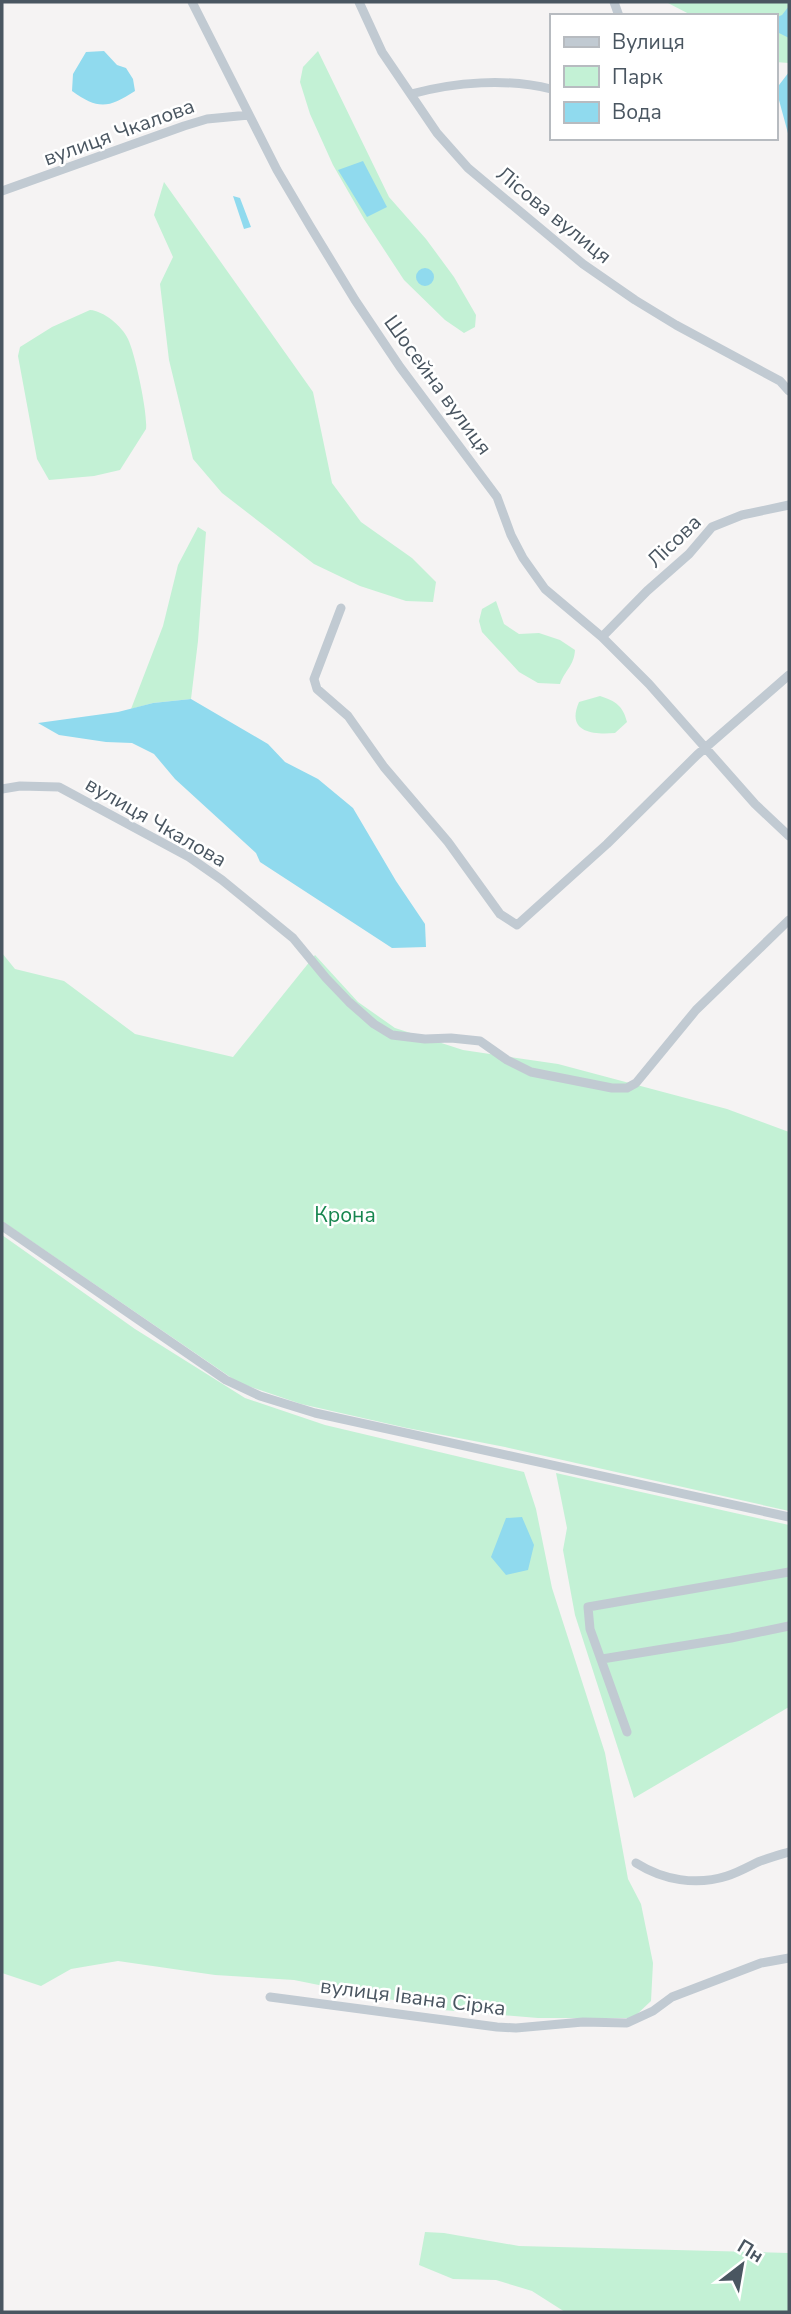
<svg xmlns="http://www.w3.org/2000/svg" width="791" height="2314" font-family="'Nunito Sans',sans-serif">
	<style>
		.green { fill: #c3f1d5 }
		.water { fill: #90daee }
		.lines { fill: none; stroke-linecap: round; stroke-linejoin: round }
		.minor { stroke: #c1cad2; stroke-width: 9 }
		.labels { text-anchor: middle; stroke-width: 5; stroke-linejoin: round; paint-order: stroke }
		.street-label { font-size: 21px; fill: #4a5661; stroke: #fff }
		.park-label { font-size: 21px; fill: #17864f; stroke: #fff }
	</style>
	<rect width="100%" height="100%" fill="#f5f3f3"/>
	<path class="green" d="M666 2H789V63L775 62V16H693Z
		M318 51 389 197 426 239 454 277 476 315 475 327 464 333 445 320 404 280 364 219 333 165 310 114 300 82 303 67Z
		M164 182 313 392 332 483 361 522 412 558 436 582 433 602 406 601 360 586 314 564 222 493 193 459 169 360 160 284 173 257 154 215Z
		M90 310C104 311 122 326 128 339 135 353 148 414 146 429L120 470 94 476 49 480 37 459 18 356 20 347 52 327Z
		M198 527 206 532 198 641 191 699 153 703 131 709 163 626 178 565Z
		M496 601 504 624 519 634 539 633 560 640 575 650C574 666 565 670 560 684L538 683 519 672 482 632 479 621 482 609Z
		M600 696C616 701 623 706 627 722L615 733C592 735 566 732 579 702Z
		M2 953 15 969 64 981 135 1034 233 1057 315 955 358 1002 395 1028 463 1050 558 1064 727 1109 789 1132V1511L505 1447 407 1428 301 1404 239 1383 2 1221Z
		M2 1235 135 1329 245 1398 325 1425 524 1472 536 1509 552 1588 605 1753 628 1879 641 1904 653 1963 651 2001 633 2018H538L443 2010 294 1980 215 1975 118 1961 71 1969 41 1986 2 1973Z
		M556 1473 789 1525V1707L634 1798 575 1615 563 1550 567 1528Z
		M425 2232 444 2233 519 2246 789 2253V2312H565L532 2291 496 2280 453 2279 419 2265Z"/>
	<path class="water" d="M789 6V38L775 31V18L782 15Z
		M104 51 117 65 126 68 133 79 135 91C109 108 98 110 72 91L73 74 86 52Z
		M789 72V137L776 89Z
		M363 161 387 207 367 217 338 170Z
		M233 196 240 198 251 227 244 229Z
		M416 277a9 9 0 1 1 18 0a9 9 0 1 1-18 0Z
		M191 699 268 744 285 762 318 779 353 808 396 881 425 924 426 947 392 948 260 862 256 853 175 779 154 754 132 743 106 742 59 735 38 723 118 712 153 703Z
		M522 1517 534 1545 528 1570 506 1575 491 1557 506 1518Z"/>
	<g class="lines">
		<path class="minor" d="M192 2 277 170 310 226 355 300 400 367 497 497 511 535 523 558 545 589 602 637 649 684 755 804 789 836
			M359 2 382 52 437 133 468 168 583 264 635 300 676 325 780 381 789 391
			M614 2 619 16
			M411 94C455 82 507 78 551 89
			M2 191 184 126 207 119 249 115
			M341 608 314 679 317 689 348 716 384 767 448 842 500 914 517 925 607 844 697 755 789 675
			M602 637 647 591 689 554 712 527 742 515 789 505
			M2 789 20 786 59 787 189 857 222 880 293 938 326 978 349 1002 374 1024 392 1035 425 1039 451 1038 480 1041 507 1060 531 1072 612 1088H627L636 1083 696 1010 789 920
			M2 1226 226 1380 260 1396 315 1413 789 1517
			M602 1659 731 1638 789 1626
			M627 1732 590 1629 588 1607 789 1572
			M636 1863C663 1880 696 1886 727 1876 737 1873 748 1867 758 1862 768 1858 779 1855 789 1852
			M270 1997 497 2027 516 2028 583 2022 627 2023 653 2011 672 1997 761 1963 789 1958"/>
	</g>
	<g class="labels">
		<g class="street-label">
			<text transform="translate(119 132) rotate(-20)" y="7">вулиця Чкалова</text>
			<text transform="translate(554 215) rotate(39)" y="7">Лісова вулиця</text>
			<text transform="translate(438 385) rotate(54)" y="7">Шосейна вулиця</text>
			<text transform="translate(674 541) rotate(-44)" y="7">Лісова</text>
			<text transform="translate(156 822) rotate(30)" y="7">вулиця Чкалова</text>
			<text transform="translate(413 1997) rotate(7)" y="7">вулиця Івана Сірка</text>
		</g>
		<g class="park-label">
			<text x="345" y="1222">Крона</text>
		</g>
	</g>
	<rect width="791" height="2314" fill="none" stroke="#4a5661" stroke-width="7"/>
	<rect x="550" y="14" width="228" height="126" fill="#ffffff" stroke="#b7bbc0" stroke-width="2"/>
	<rect x="564" y="37" width="35" height="10" fill="#c1cad2" stroke="#b7bbc0" stroke-width="2"/>
	<text x="612" y="49" font-size="21" fill="#4a5661">Вулиця</text>
	<rect x="564" y="66" width="35" height="21" fill="#c3f1d5" stroke="#b7bbc0" stroke-width="2"/>
	<text x="612" y="84" font-size="21" fill="#4a5661">Парк</text>
	<rect x="564" y="102" width="35" height="21" fill="#90daee" stroke="#b7bbc0" stroke-width="2"/>
	<text x="612" y="119" font-size="21" fill="#4a5661">Вода</text>
	<g transform="translate(742 2265) rotate(31)" stroke="#ffffff" stroke-width="5" paint-order="stroke">
	<path d="M0-5L12 26L0 18L-12 26Z" fill="#4a5661"/>
	<text y="-10" font-size="19" font-weight="bold" text-anchor="middle" fill="#4a5661">Пн</text>
	</g>
</svg>
